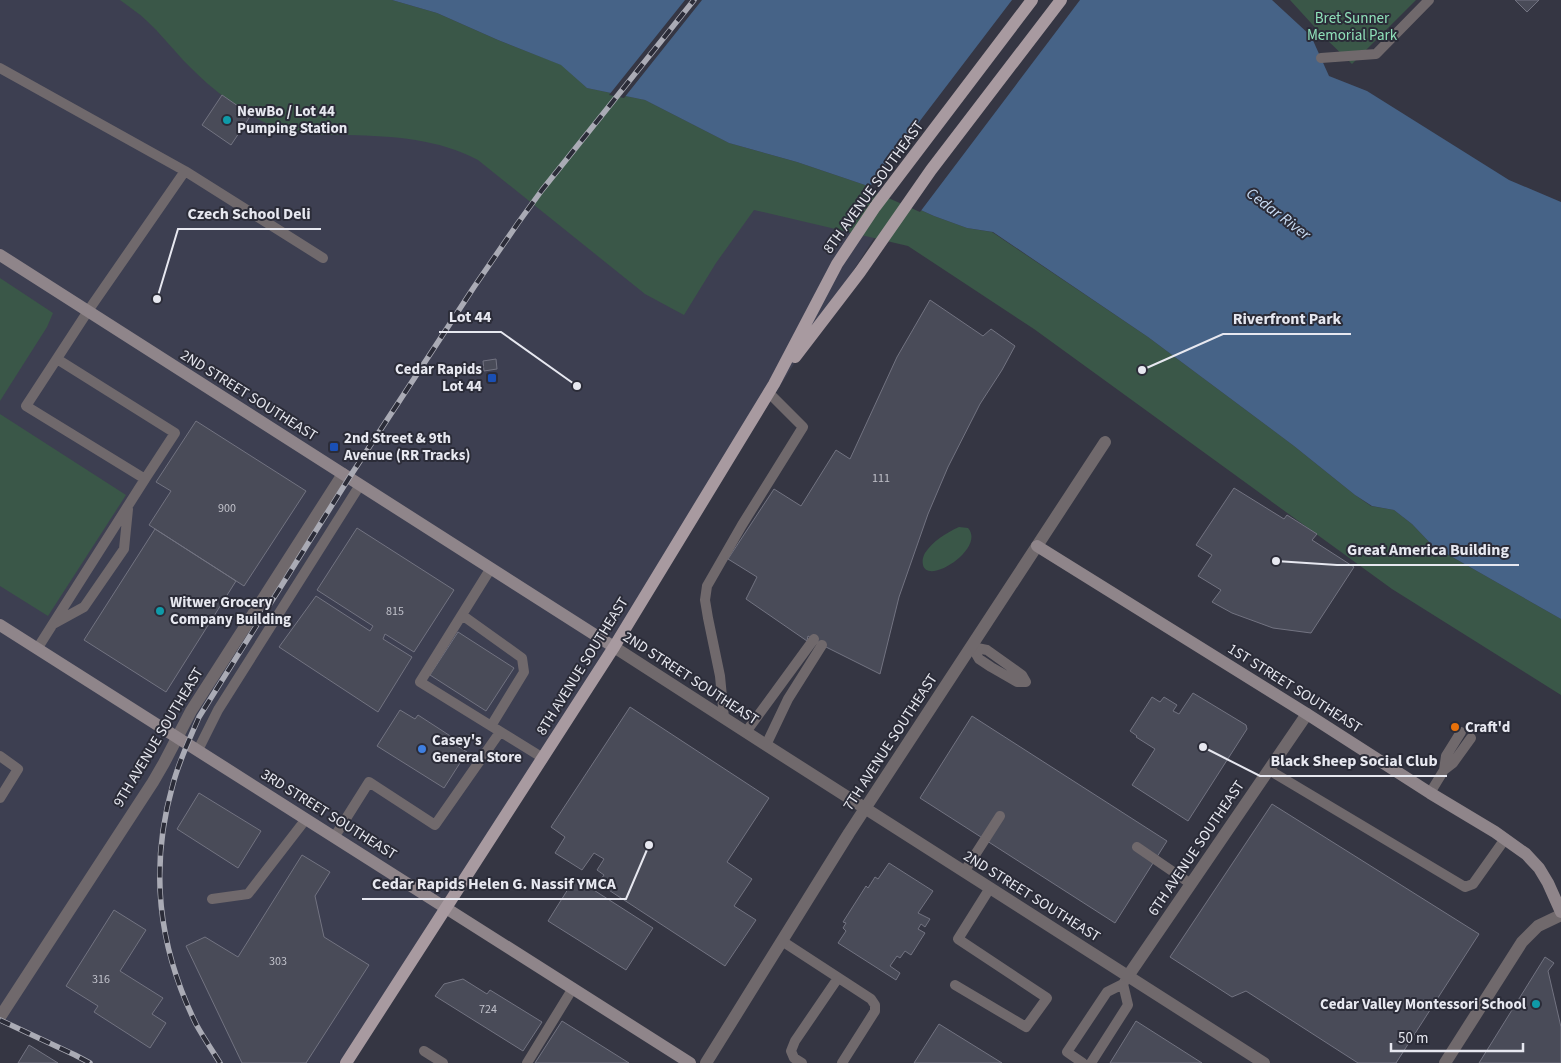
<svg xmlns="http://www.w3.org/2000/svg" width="1561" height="1063" font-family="'Source Sans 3',sans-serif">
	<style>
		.built { fill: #3d3f51 }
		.green { fill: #3a5748 }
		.water { fill: #466387 }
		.pier { fill: #353643 }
		.building { fill: #494b58; stroke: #727381 }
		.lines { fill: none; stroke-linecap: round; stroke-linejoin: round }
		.lane { stroke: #70696c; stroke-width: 10 }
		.street { stroke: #70696c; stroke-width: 12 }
		.secondary { stroke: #8f858a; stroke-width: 12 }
		.primary { stroke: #a89aa0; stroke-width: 12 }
		.rail-casing { stroke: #aaabb5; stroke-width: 5.5 }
		.rail { stroke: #2b2c38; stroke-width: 4; stroke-dasharray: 11; stroke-linecap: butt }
		.culture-dot { fill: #0f9aa8; stroke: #2b2c38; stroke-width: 2 }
		.transit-dot { fill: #1a4fb4; stroke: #2b2c38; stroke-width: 2 }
		.food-dot { fill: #e8710a; stroke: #2b2c38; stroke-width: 2 }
		.shop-dot { fill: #3f7fe0; stroke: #2b2c38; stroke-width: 2 }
		.labels { text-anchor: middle; stroke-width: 4; stroke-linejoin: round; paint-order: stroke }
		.number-label { font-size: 12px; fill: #c0c1ca }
		.park-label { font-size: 15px; fill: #8fe1b9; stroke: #2b2c38 }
		.poi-label { font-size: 15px; font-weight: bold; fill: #e7e8f0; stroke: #2b2c38; text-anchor: start }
		.street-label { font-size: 15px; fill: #e7e8f0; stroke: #2b2c38 }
		.water-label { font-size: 16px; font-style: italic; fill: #c9dcf4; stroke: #2b2c38 }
		.leader { fill: none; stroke: #e7e8f0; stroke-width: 2 }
		.callout-dot { fill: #e7e8f0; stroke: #2b2c38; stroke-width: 2 }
		.callout-label { font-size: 16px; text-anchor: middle; font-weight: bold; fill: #e7e8f0; stroke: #2b2c38; stroke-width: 4; stroke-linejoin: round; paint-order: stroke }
	</style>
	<rect width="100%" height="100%" fill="#353643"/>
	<path class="built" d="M0 0H282L562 65 645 100 729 143 865 185 895 205 614 647 346 1063H89L0 1020Z"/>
	<path class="green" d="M120 0H392L437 13 498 40 562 65 587 88 645 100 729 143 797 162 865 185 934 216 967 228 992 232 1148 337 1294 446 1355 495 1371 506 1394 510 1412 524 1433 546 1561 619V695L1392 589 1034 329 908 246 754 210 716 263 684 315 645 294 478 160C439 139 393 136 349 135 328 135 306 136 285 130 248 120 210 88 183 60 171 47 160 33 147 21 139 13 129 7 120 0Z
		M1290 0H1416L1352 64 1322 35Z
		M0 278 53 313 47 327 0 401Z
		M0 414 126 495 48 616 0 586Z
		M959 527 968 528C986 548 928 586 923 565 922 560 923 557 925 553 933 541 946 533 959 527Z"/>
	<path class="water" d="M392 0H1272L1311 36 1329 76 1367 91 1509 180 1561 202V619L1433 546 1412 524 1394 510 1372 506 1355 495 1294 446 1148 337 993 232 967 228 934 216 865 185 797 162 729 143 645 100 587 88 561 65 498 40 437 13Z"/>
	<path class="pier" d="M685 0H702L624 98 609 95Z
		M1012 0H1080L920 212 868 189Z"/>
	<path class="building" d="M1515 0H1539L1527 12Z
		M222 95 251 115 231 145 202 125Z
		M930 300 983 336 991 329 1015 346 1002 370 980 404 948 467 928 514 899 597 880 674 822 645 808 636 807 641 746 599 757 577 728 559 774 489 801 506 836 450 850 459 897 357Z
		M496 359 497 369 484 371 483 361Z
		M196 421 306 491 244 586 149 525 171 491 156 482Z
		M1234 488 1284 519 1287 515 1317 534 1312 540 1354 567 1311 633 1273 628 1232 613 1212 602 1221 590 1198 576 1212 555 1196 545Z
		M357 528 454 590 414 652 385 634 383 639 412 657 378 712 279 647 316 596 370 631 373 626 317 590Z
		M155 529 236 581 166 692 84 640Z
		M458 632 514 668 486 711 430 675Z
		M1193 693 1246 725 1247 729 1188 821 1132 785 1155 749 1136 737 1137 736 1130 731 1152 697 1160 702 1164 697 1177 705 1173 711 1179 714Z
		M630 707 769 798 727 862 752 879 734 906 756 920 725 966 598 883 604 875 597 870 604 859 594 853 582 870 555 853 565 837 551 827Z
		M400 710 415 719 418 715 455 739 452 743 467 752 444 788 377 746Z
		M972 716 1167 841 1115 923 920 798Z
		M199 793 261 831 238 868 177 829Z
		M1272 804 1479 934 1396 1063H1358L1246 991 1232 997 1170 957Z
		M302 855 330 872 315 896 324 937 369 965 306 1063H242L186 946 205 937 238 957Z
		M889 863 933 891 918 913 930 919 925 927 921 924 918 929 925 933 911 955 905 951 900 958 897 956 890 966 900 973 896 980 838 943 846 931 843 928 846 923 843 922 866 886 868 888 875 877 878 879Z
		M575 878 653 928 626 970 548 921Z
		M114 910 146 930 120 971 163 998 152 1014 166 1023 150 1048 94 1012 98 1006 66 986Z
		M1545 957 1554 963 1548 971 1561 1027V1063H1479Z
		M463 979 487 994 490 990 542 1022 523 1051 435 996 444 984Z
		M562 1021 629 1063H535Z
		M1136 1021 1202 1063H1110Z
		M939 1024 1002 1063H914Z
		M29 1045 58 1063H18Z"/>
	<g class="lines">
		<path class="lane" d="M1321 58 1376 54 1429 0
			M0 68 185 171 88 311 26 406 145 479 37 649
			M185 171 323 258
			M57 359 175 433 145 479
			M491 568 420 682 543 758
			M462 615 522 658 524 672 491 726
			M53 624 84 607 124 549 128 509
			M972 647 987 650 1022 675 1026 682H1017L991 667 979 659Z
			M724 718 720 676 708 618 705 600 707 586 742 525 803 427 769 393
			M746 732 814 639
			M766 745 788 699 822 645
			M198 750 218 710 360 485
			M0 756 18 769 0 798
			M1269 770 1465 887 1473 884 1505 839
			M1444 770 1446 756 1461 732
			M1430 793 1444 770 1453 763 1471 738
			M335 836 369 782 435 825 500 732
			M1137 847 1191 884
			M964 872 1000 816
			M212 899 248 894 306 819
			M782 941 871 999 875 1005V1011L842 1063
			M955 985 1026 1027 1047 998 958 939 990 888
			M424 1051 443 1063
			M527 1063 573 988
			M802 1063 794 1058 791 1051 795 1041 838 978
			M1083 1063 1067 1052 1107 992 1123 984 1128 976
			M1091 1063 1128 1005 1123 984"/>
		<path class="street" d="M614 647 766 745 1264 1063
			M1128 976 1307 714
			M0 1017 153 782 164 763 191 711 343 474
			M706 1063 849 833 1105 442
			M1445 1063 1522 942 1538 926 1561 915"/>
		<path class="secondary" d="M0 255 614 647
			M1037 546 1307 714 1430 793 1495 832 1526 854 1539 868 1548 883 1561 912
			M0 625 690 1063"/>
		<path class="primary" d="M795 357 860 272 931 170 1061 0
			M346 1063 614 647 774 384 837 264 875 207 1032 0"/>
		<defs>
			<path id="rail" d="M0 1020 75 1055 90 1063
				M220 1063C212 1050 203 1037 196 1024 158 946 149 868 173 784 179 761 190 738 199 717L349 478 474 287 518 223 542 190 694 0"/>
		</defs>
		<use href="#rail" class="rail-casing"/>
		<use href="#rail" class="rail"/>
	</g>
	<g class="culture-dot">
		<circle cx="227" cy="120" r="5"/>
		<circle cx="160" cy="611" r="5"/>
		<circle cx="1536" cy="1004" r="5"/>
	</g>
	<g class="transit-dot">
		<rect x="487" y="373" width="10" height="10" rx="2.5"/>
		<rect x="329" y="442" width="10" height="10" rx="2.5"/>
	</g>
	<circle class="food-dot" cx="1455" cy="727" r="5"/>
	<circle class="shop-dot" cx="422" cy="749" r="5"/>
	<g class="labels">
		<g class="number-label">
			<text x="881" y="482">111</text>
			<text x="227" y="512">900</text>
			<text x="395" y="615">815</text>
			<text x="278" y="965">303</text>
			<text x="101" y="983">316</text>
			<text x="488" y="1013">724</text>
		</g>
		<g class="park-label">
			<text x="1352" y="23">Bret Sunner<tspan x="1352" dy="17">Memorial Park</tspan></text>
		</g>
		<g class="poi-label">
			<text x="237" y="116">NewBo / Lot 44<tspan x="237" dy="17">Pumping Station</tspan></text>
			<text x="482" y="374" text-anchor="end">Cedar Rapids<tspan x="482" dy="17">Lot 44</tspan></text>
			<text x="344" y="443">2nd Street &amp; 9th<tspan x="344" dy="17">Avenue (RR Tracks)</tspan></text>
			<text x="170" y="607">Witwer Grocery<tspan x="170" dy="17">Company Building</tspan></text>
			<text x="1465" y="732">Craft'd</text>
			<text x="432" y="745">Casey's<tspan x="432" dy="17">General Store</tspan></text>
			<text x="1526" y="1009" text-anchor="end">Cedar Valley Montessori School</text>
		</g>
		<g class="street-label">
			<text transform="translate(873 187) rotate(-54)" y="5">8TH AVENUE SOUTHEAST</text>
			<text transform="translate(249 395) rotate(32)" y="5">2ND STREET SOUTHEAST</text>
			<text transform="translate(582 666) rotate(-58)" y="5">8TH AVENUE SOUTHEAST</text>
			<text transform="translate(691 678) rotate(33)" y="5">2ND STREET SOUTHEAST</text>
			<text transform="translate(1295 688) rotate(32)" y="5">1ST STREET SOUTHEAST</text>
			<text transform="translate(158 737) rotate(-59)" y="5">9TH AVENUE SOUTHEAST</text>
			<text transform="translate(890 742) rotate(-57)" y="5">7TH AVENUE SOUTHEAST</text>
			<text transform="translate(329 814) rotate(32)" y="5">3RD STREET SOUTHEAST</text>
			<text transform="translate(1196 848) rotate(-56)" y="5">6TH AVENUE SOUTHEAST</text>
			<text transform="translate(1032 896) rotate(32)" y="5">2ND STREET SOUTHEAST</text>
		</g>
		<g class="water-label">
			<text transform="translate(1279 213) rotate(37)" y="6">Cedar River</text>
		</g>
	</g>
	<path class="leader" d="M157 299L178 229H321M577 386L501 332H439M1142 370L1223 334H1351M1276 561L1337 565H1519M1203 747L1260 776H1447M649 845L626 899H362"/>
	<g class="callout-dot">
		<circle cx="157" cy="299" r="5"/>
		<circle cx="577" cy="386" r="5"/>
		<circle cx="1142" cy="370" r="5"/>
		<circle cx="1276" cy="561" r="5"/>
		<circle cx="1203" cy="747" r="5"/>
		<circle cx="649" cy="845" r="5"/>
	</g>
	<g class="callout-label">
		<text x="249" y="219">Czech School Deli</text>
		<text x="470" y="322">Lot 44</text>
		<text x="1287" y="324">Riverfront Park</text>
		<text x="1428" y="555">Great America Building</text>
		<text x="1354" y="766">Black Sheep Social Club</text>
		<text x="494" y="889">Cedar Rapids Helen G. Nassif YMCA</text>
	</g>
	<path d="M1391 1043v8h132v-8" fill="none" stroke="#e7e8f0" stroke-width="2.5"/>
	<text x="1398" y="1043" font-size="15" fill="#e7e8f0" stroke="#2b2c38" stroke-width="4" paint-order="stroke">50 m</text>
</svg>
